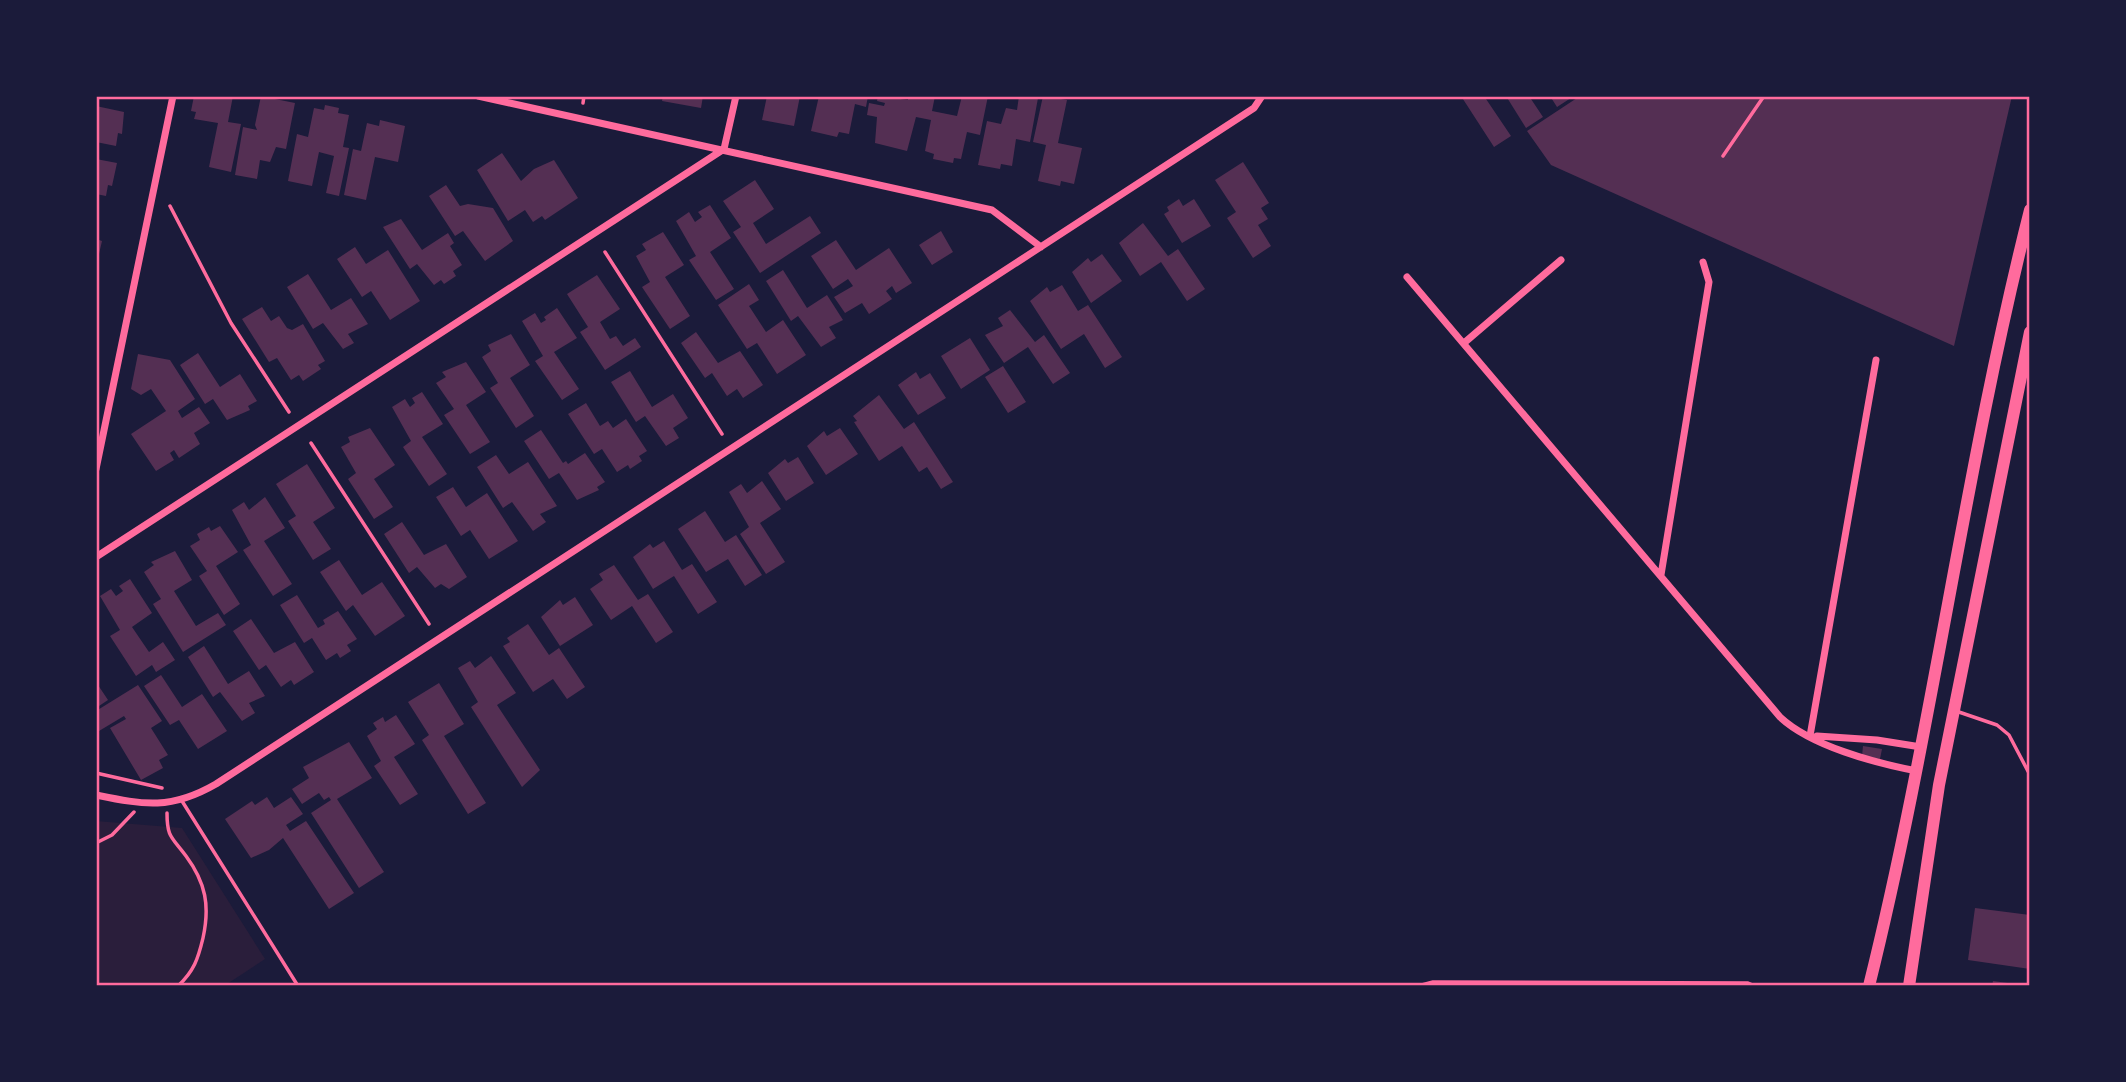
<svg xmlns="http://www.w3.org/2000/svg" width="2126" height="1082" font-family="'IBM Plex Sans',sans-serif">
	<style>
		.green { fill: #2a1e3b }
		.building { fill: #542f53 }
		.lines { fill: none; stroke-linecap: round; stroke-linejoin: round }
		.path { stroke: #ff6b9d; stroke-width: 3.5 }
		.service { stroke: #ff6b9d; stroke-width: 3.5 }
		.minor { stroke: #ff6b9d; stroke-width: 7 }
		.trunk { stroke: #ff6b9d; stroke-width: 12 }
		.neatline { fill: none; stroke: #ff6b9d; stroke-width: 2.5 }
	</style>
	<rect width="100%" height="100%" fill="#1b1b3a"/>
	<path class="green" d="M96 821 182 828 265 959 224 986H96Z"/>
	<path class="building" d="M194 96H233L228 122 241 124 231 172 209 167 218 123 194 119 196 112 191 111Z
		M261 96H275V99L295 103 286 149 276 147 270 162 260 160 257 179 235 175 243 127 257 130 255 125Z
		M663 96H703L701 108 662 101Z
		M767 96H800L794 126 762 120Z
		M819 96 836 99 868 96 866 107 855 104 849 134 839 132 837 137 811 131Z
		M878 96 908 100V96H935L932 111 957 116 962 96H988L980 135 967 132 961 159 954 158 953 163 933 159 934 154 925 151 931 120 916 117 907 151 875 143 877 117 867 115 869 103 884 106 885 103 877 101Z
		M1019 96 1038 98 1030 142 1016 139 1012 166 1001 164 1000 169 978 165 987 121 1001 124 1006 108 1017 110Z
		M1043 96 1067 100 1058 143 1082 148 1074 184 1061 181 1060 186 1038 181 1046 145 1033 142Z
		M1461 96H1484L1511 136 1494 147Z
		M1506 96H1529L1543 117 1526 128Z
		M1550 96H1574L1557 107Z
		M1580 96H2012L1954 346 1551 165 1527 131Z
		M325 105 339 108 338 113 349 115 343 147 349 148 339 196 326 193 334 156 319 152 312 186 288 181 297 134 308 137 314 108 324 110Z
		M96 106 124 112 122 134 118 133 116 146 96 142Z
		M380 120 405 126 398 162 375 157 366 200 344 195 353 149 361 151 367 123 379 126Z
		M502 153 521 181 534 169 554 160 578 198 545 220 542 216 533 222 525 210 508 221 477 170Z
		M96 159 117 163 112 186 108 185 106 196 96 194Z
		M1243 162 1269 203 1261 208 1268 219 1258 225 1271 246 1253 258 1227 218 1236 212 1215 180Z
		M755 180 774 209 753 223 766 244 810 216 821 233 760 273 733 232 741 227 723 201Z
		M446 185 460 206 468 204 493 208 513 241 485 261 463 231 455 236 429 196Z
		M1179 199 1183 206 1194 199 1211 226 1182 243 1164 214 1169 211 1167 207Z
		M710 205 731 238 710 252 734 289 716 300 689 260 696 256 676 221 689 212 695 222 702 217 698 212Z
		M401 219 422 250 448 233 454 243 450 246 462 265 453 271 456 276 444 284 441 280 434 285 417 264 410 269 383 227Z
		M1143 223 1168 256 1178 249 1205 289 1187 301 1161 262 1140 276 1119 243Z
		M941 231 953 252 932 265 919 245Z
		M663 232 684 265 665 277 690 316 670 329 642 287 650 282 636 256 646 250 642 244Z
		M96 239 102 241 99 254H96Z
		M836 240 856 270 889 248 912 283 896 293 892 286 886 291 892 299 869 314 862 303 845 313 834 297 853 286 848 279 833 289 811 256Z
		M355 247 366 264 388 250 420 301 390 320 371 291 362 297 337 259Z
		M1102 254 1122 281 1091 303 1072 272 1088 258 1091 262Z
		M783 270 807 308 827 295 843 320 829 327 836 338 821 347 798 316 791 321 766 281Z
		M308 274 331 310 351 298 368 324 348 334 354 343 343 349 323 323 313 329 287 287Z
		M597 275 620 309 600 322 610 339 616 336 623 346 635 338 641 347 605 370 580 332 588 327 567 294Z
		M749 284 759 300 749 306 766 332 783 320 806 355 777 374 757 343 747 349 718 305Z
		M1062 285 1078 311 1088 305 1122 357 1105 368 1084 334 1061 349 1030 301 1047 287 1050 292Z
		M262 307 271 321 279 316 287 328 292 330 303 324 325 361 318 365 321 369 303 381 299 375 291 380 277 358 269 362 242 319Z
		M557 308 577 338 554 352 579 389 562 400 535 361 543 356 522 321 535 313 541 323 546 320 544 317Z
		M1010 310 1035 342 1044 335 1070 373 1053 384 1028 347 1004 363 985 335 1003 326 998 318Z
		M696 332 718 363 740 351 763 385 743 398 737 389 727 396 712 373 705 378 681 343Z
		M511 334 530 365 510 378 534 416 516 428 490 388 498 383 482 357 491 351 488 345Z
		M970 338 990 370 961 389 941 356Z
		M198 353 220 387 240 374 257 401 248 406 250 410 227 420 213 399 205 404 180 365Z
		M138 354 170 360 195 399 178 411 182 418 199 407 210 423 194 433 200 444 179 458 174 450 170 453 174 460 156 471 131 434 166 411 151 389 141 395 131 389Z
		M466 362 486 392 466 405 490 442 470 454 444 415 454 409 436 383 446 377 442 372Z
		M1003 366 1026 402 1008 413 985 377Z
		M630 371 652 407 673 394 688 418 673 428 679 438 666 446 645 416 636 422 611 382Z
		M916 372 920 379 930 373 946 398 918 415 898 385Z
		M422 392 443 424 422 437 447 474 429 486 403 447 411 441 392 407 405 399 410 407 415 403 412 398Z
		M879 395 904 429 914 422 953 482 941 489 927 467 919 472 902 446 879 461 854 422 857 421 853 416Z
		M586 403 600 426 608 421 613 428 626 419 647 451 639 456 642 461 630 469 628 465 617 472 602 449 594 454 568 414Z
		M370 428 395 465 374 479 393 507 374 519 348 479 356 473 341 447 350 442 348 437Z
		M840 428 858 454 826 475 807 446 824 431 827 436Z
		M541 430 563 463 566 461 568 464 585 453 605 482 597 487 599 490 577 500 559 473 549 479 524 441Z
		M496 455 509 474 528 462 557 506 540 514 546 522 533 531 512 502 503 508 477 467Z
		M798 457 814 483 786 501 768 473 785 459 788 463Z
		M307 464 335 508 313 522 331 549 313 560 288 521 296 516 276 484Z
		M762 481 781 509 760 523 785 562 766 574 740 534 749 527 729 492 741 484 747 493Z
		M453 487 466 507 487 493 518 541 489 559 470 530 461 536 436 497Z
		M265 497 285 528 264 541 292 584 273 596 243 550 251 545 232 510 244 502 249 510Z
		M705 511 725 542 736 535 762 575 745 586 728 559 706 572 678 529Z
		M402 522 424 555 446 544 467 577 449 589 441 584 435 588 417 567 409 573 384 534Z
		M220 526 238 552 216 566 240 604 224 615 199 576 207 571 190 546 200 540 197 534 209 527 211 531Z
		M664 541 682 570 692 564 717 602 698 614 674 576 653 589 633 557 650 544 653 548Z
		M175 551 192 580 174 591 196 626 218 613 226 625 183 652 153 604 161 599 144 572 154 565 151 562Z
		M339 560 362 595 382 582 405 616 375 636 353 605 346 611 320 572Z
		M614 565 638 600 648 594 673 632 656 643 632 606 611 620 590 589 603 580 599 574Z
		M130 579 152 613 132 627 149 652 163 642 175 660 156 672 152 665 136 676 110 636 120 630 100 596 111 589 116 596 123 591 119 586Z
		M297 595 318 628 325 624 323 620 338 611 357 639 347 645 351 651 340 658 337 653 326 660 312 638 304 643 280 605Z
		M575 597 593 625 560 646 541 617 560 600 563 605Z
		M251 619 274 653 295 642 314 672 294 685 291 680 281 687 266 665 259 670 233 631Z
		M528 624 549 655 559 648 585 687 567 699 553 679 533 692 503 646 510 642 507 638Z
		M204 646 228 684 249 671 265 696 249 703 255 713 242 721 220 692 213 697 188 657Z
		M491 656 516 693 497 705 540 770 522 787 471 707 478 702 458 668 470 661 475 668Z
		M161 675 182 707 202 694 227 731 198 749 179 720 170 725 144 686Z
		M96 682 108 700 96 708Z
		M439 683 464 724 444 736 486 803 468 814 422 740 429 735 408 702Z
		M138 685 162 721 151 728 168 755 159 760 163 768 141 780 110 728 126 719 124 716 99 731 96 725V711Z
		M396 715 415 744 394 757 418 794 400 805 374 766 381 761 367 736 377 729 373 723 383 717 385 722Z
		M349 742 372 778 337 799 384 872 359 888 311 813 331 800 329 797 324 800 319 793 302 804 292 789 309 778 303 767Z
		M1863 746 1882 749 1880 759 1862 756Z
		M267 797 274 808 291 797 303 814 286 825 290 831 306 821 354 893 329 909 283 838 269 850 251 858 225 819 252 801 255 805Z
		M1975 908 2030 915V969L1968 960Z
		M1993 981 2015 984V986H1992Z"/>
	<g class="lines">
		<path class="path" d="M583 103 584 96
			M170 206 231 323 289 412
			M605 252 722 434
			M311 443 429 624
			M96 773 162 788
			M167 813C167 838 172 837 186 856 206 883 210 906 203 938 198 959 194 971 178 986
			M96 843 112 835 134 812"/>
		<path class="service" d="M1723 156 1764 96
			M1956 711 1997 725 2009 735 2030 775
			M182 801 298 986
			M1418 986 1433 982 1748 983 1755 986"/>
		<path class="minor" d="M478 96 992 210 1041 247
			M1407 277 1780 717C1811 746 1875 763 1917 771
			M1464 343 1561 260
			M96 469 173 96
			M96 557 724 149 736 96
			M1661 575 1709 282 1703 262
			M1810 736 1876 360
			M1817 736 1877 740 1921 747
			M96 795C145 805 171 810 216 784L1254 108 1262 96"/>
		<path class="trunk" d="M1869 986C1933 729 1965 466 2030 210
			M1909 986 1939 785 2030 332"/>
	</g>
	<rect width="2126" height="1082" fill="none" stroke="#1b1b3a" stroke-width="196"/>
	<rect x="98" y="98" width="1930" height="886" class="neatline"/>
</svg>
